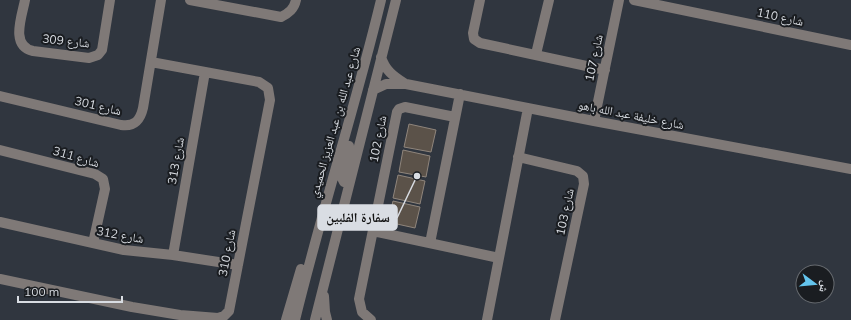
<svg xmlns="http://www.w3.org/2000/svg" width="851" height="320" font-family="Mulish,'Noto Naskh Arabic',sans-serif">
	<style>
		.building { fill: #5b5249; stroke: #8f857c }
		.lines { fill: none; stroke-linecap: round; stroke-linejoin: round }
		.minor { stroke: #7f7977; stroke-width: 10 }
		.labels { text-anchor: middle; stroke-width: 4; stroke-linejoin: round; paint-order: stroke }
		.street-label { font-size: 12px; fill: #d9dde3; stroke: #1a1d21 }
		.leader { fill: none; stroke: #d9dde3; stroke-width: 1.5 }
		.callout-dot { fill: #d9dde3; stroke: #1a1d21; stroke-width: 1.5 }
		.callout { fill: #d9dde3; stroke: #d9dde3; stroke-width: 1.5 }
		.callout-label { font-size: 13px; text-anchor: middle; font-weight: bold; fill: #111 }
	</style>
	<rect width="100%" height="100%" fill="#30363f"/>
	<path class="building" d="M409 124 436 130 431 152 404 147Z
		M403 150 430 156 426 177 399 172Z
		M398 175 425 181 420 204 393 198Z
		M393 201 420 207 415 228 388 222Z"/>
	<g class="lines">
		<path class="minor" d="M25 0C22 16 10 46 33 51L89 58 98 55 102 50 110 0
			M190 0 281 17C289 13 294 9 296 0
			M480 0 473 33 474 39 480 43 605 70
			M634 0 851 45
			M536 54 549 0
			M381 57C385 70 393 76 404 83
			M373 90 386 84H406L594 121 851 169
			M0 96 121 125C134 127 140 121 143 108L161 0
			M594 121 619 0
			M349 146 342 178 344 182 349 183
			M0 150 95 174 103 179 105 189 93 243
			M518 157 577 171 583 176 584 184 555 320
			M0 222 124 250 173 255 238 265
			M373 231 499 258
			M430 243 460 94
			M173 255 205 72
			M0 279 132 307 180 315 218 318 224 316 229 311 270 100 268 88 259 82 151 62
			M324 296 325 312 327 320
			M286 320 301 269
			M295 320C321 213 355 108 381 0
			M315 320 396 0
			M371 320 362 312 359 299 397 112 399 109 405 107 455 117
			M487 320 528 108"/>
	</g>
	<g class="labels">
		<g class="street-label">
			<text transform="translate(780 17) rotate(12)" y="4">شارع 110</text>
			<text transform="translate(66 41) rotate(6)" y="4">شارع 309</text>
			<text transform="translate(594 58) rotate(-78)" y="4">شارع 107</text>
			<text transform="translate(98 106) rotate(13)" y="4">شارع 301</text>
			<text transform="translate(631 115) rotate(11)" y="4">شارع خليفة عبد الله باهو</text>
			<text transform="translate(335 122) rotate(-74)" y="4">شارع عبد الله بن عبد العزيز الحميدي</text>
			<text transform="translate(378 139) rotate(-79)" y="4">شارع 102</text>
			<text transform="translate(76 157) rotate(16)" y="4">شارع 311</text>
			<text transform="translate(176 161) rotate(-80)" y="4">شارع 313</text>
			<text transform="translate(565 212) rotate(-78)" y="4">شارع 103</text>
			<text transform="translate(120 235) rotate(10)" y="4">شارع 312</text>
			<text transform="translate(227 253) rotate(-79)" y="4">شارع 310</text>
		</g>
	</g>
	<path class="leader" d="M417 176L397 218"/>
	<circle class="callout-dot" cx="417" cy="176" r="4"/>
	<rect class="callout" x="318" y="205" width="79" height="25" rx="4"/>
	<g class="callout-label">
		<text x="358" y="222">سفارة الفلبين</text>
	</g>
	<g transform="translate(815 284) rotate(106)"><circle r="19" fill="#1a1d21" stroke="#666a6f"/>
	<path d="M0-3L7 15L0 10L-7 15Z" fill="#64c5ee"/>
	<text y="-6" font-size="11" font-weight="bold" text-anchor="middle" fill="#d9dde3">ش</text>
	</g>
	<path d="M18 296v6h104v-6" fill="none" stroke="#d9dde3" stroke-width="2"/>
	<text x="24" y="296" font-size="12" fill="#d9dde3" stroke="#1a1d21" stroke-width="3" paint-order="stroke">100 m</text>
</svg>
